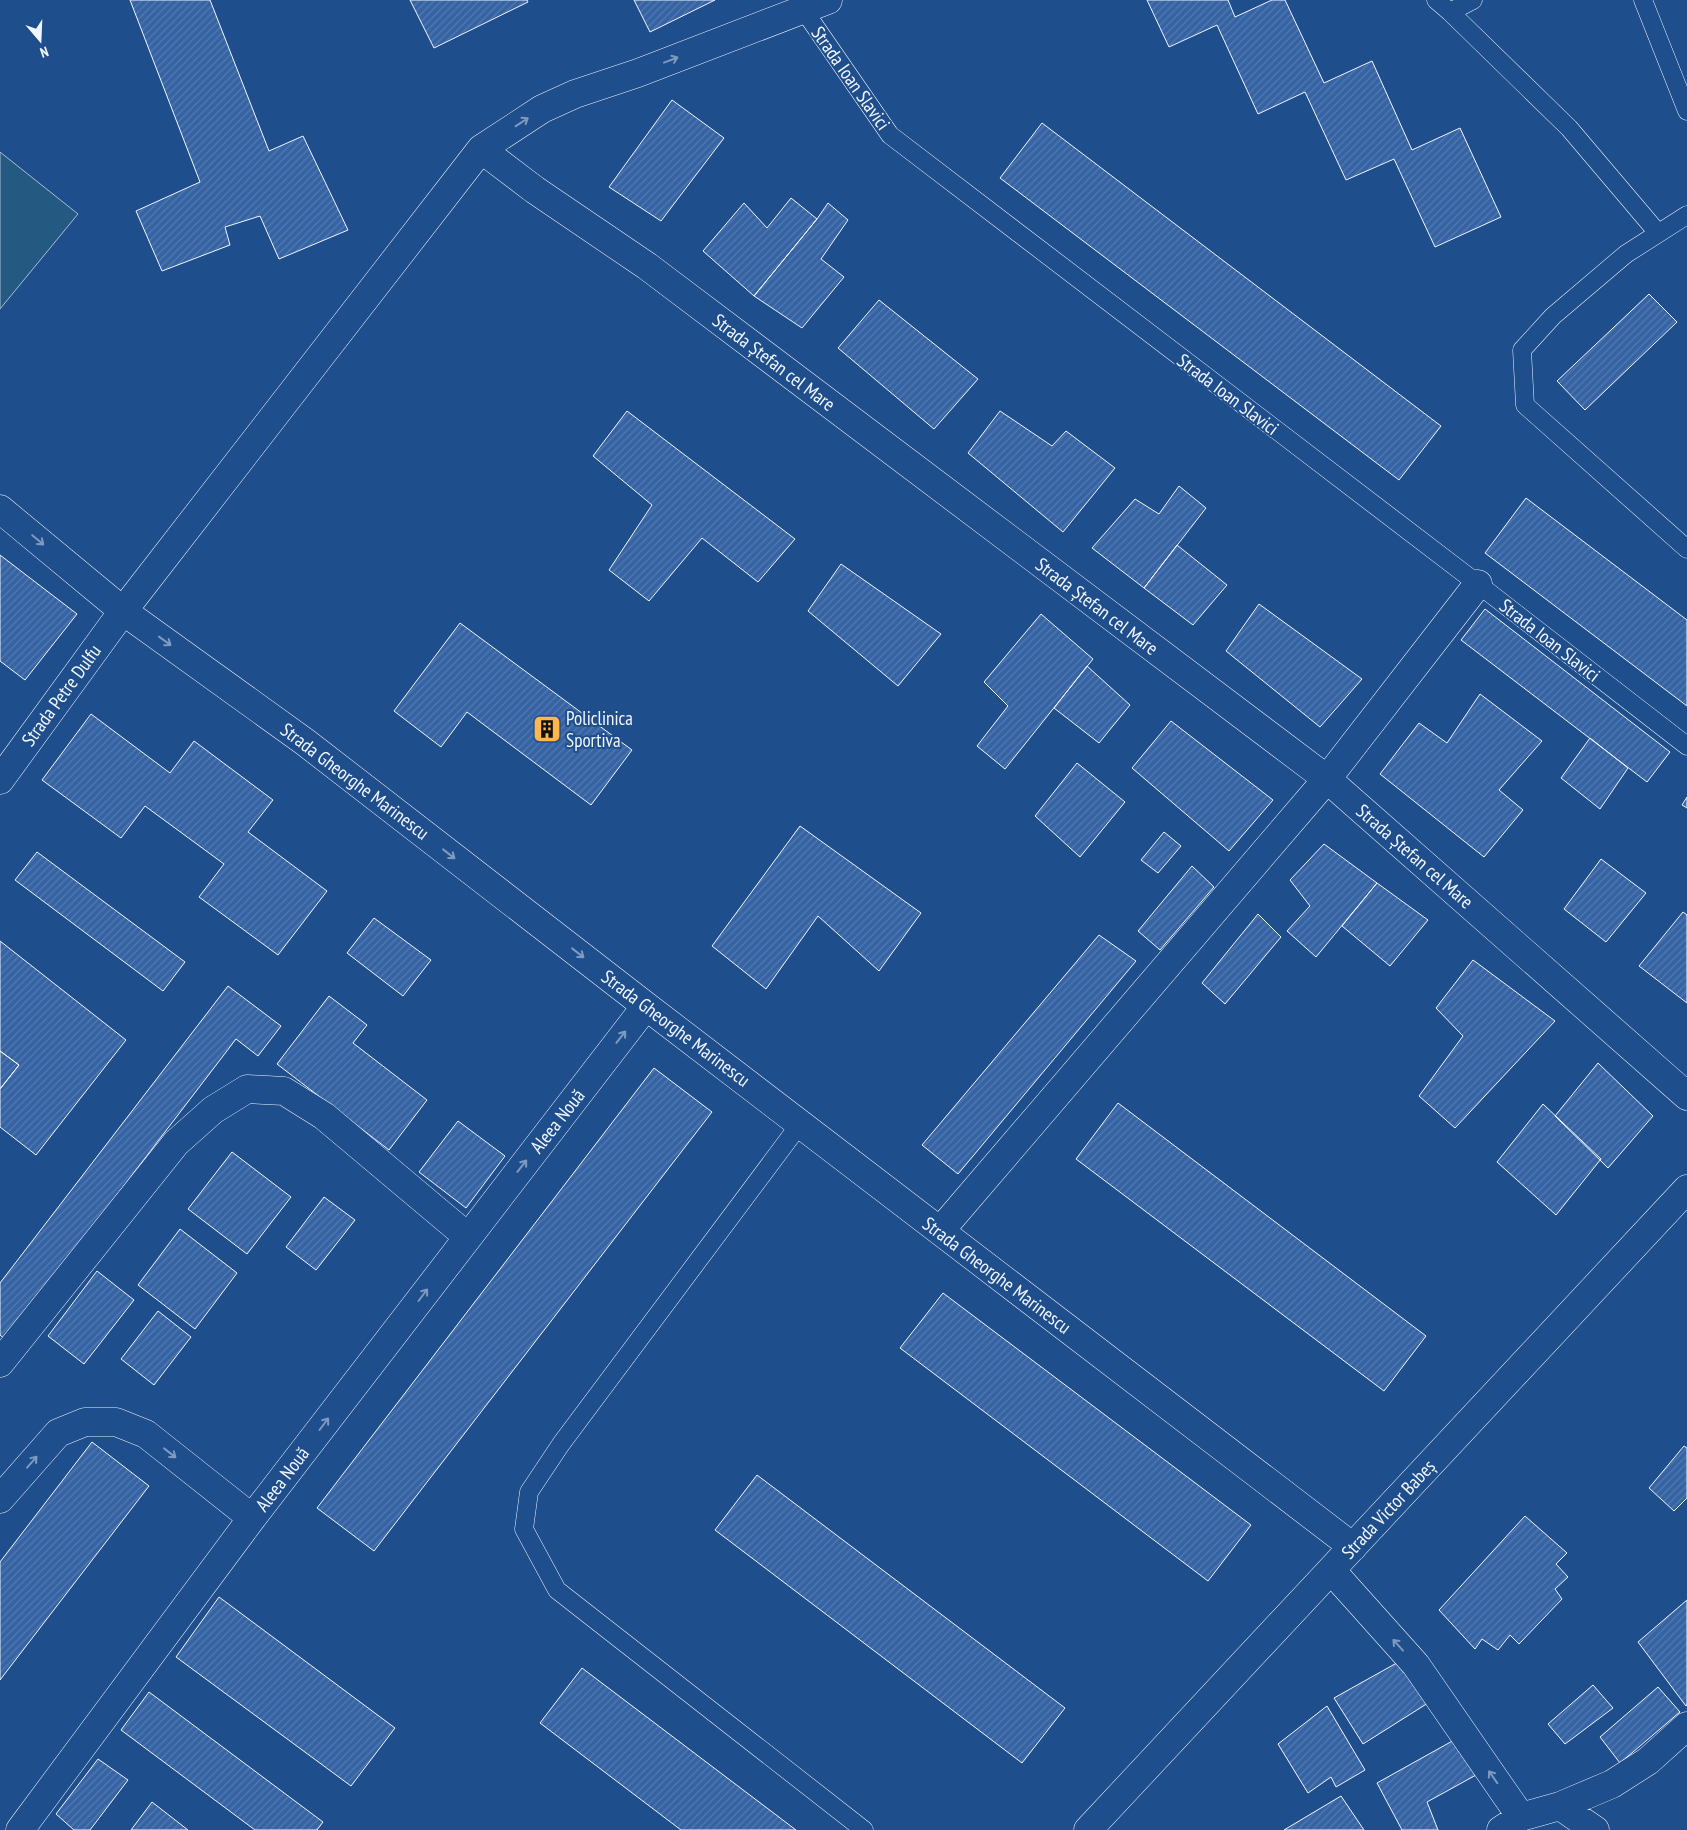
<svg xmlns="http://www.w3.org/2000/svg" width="1687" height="1830" font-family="'PT Sans Narrow',sans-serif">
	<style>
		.green { fill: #245a82; stroke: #a8bbd7 }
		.building { fill: url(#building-hatch); stroke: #f2f6ff }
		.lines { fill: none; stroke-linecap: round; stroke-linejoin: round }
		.service-casing { stroke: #f2f6ff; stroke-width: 19 }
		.minor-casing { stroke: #f2f6ff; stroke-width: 29 }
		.service { stroke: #1f4e8c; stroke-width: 18 }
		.minor { stroke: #1f4e8c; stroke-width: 28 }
		.oneway { stroke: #7e9ac0 }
		.labels { text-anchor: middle; stroke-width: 4; stroke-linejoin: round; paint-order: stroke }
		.street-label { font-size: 19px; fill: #f2f6ff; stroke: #1f4e8c }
		.poi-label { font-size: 19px; fill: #f2f6ff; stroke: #1f4e8c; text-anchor: start }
	</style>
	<defs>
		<pattern id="building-hatch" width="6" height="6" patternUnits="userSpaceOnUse" patternTransform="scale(1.25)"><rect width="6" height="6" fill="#3563a3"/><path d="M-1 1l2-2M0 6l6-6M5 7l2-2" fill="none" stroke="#537ab1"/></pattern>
	</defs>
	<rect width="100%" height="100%" fill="#1f4e8c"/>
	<path class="green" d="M0 152 78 214 0 309Z"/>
	<path class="building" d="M130 0H210L269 151 303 136 348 230 279 259 260 216 225 227 230 245 162 271 136 211 200 182Z
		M410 0H527L528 2 434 48Z
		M634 0H715L650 32Z
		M1147 0H1228L1235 17 1272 0H1285L1324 83 1372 61 1412 150 1460 128 1501 217 1435 247 1394 159 1346 180 1305 92 1258 114 1217 25 1169 47Z
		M672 100 724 138 661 221 609 187Z
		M1042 123 1441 426 1399 480 1000 178Z
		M791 198 817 219 754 296 703 251 744 203 767 228Z
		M828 203 848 220 821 259 844 277 802 328 754 296 817 219Z
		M1649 294 1677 322 1585 410 1557 381Z
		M879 300 978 379 934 429 838 348Z
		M627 411 795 539 758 582 702 538 649 601 609 570 652 505 593 456Z
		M1000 411 1052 446 1066 431 1115 468 1063 532 968 453Z
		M1179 486 1206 508 1144 588 1092 548 1135 499 1159 514Z
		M1526 498 1687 620V706L1485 553Z
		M1177 545 1227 585 1193 625 1144 588Z
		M0 555 77 614 25 680 0 661Z
		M841 564 941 634 898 686 808 611Z
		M1259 604 1362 679 1320 727 1226 651Z
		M1485 609 1670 752 1647 782 1461 640Z
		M1041 614 1093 659 1005 769 977 746 1008 706 984 682Z
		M460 623 632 750 591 805 467 712 441 747 394 711Z
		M1087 666 1130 705 1099 743 1054 708Z
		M1480 694 1542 741 1499 790 1523 810 1484 857 1380 774 1419 723 1447 743Z
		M91 714 170 773 194 741 273 800 248 832 327 891 278 955 199 897 224 864 145 806 121 838 42 780Z
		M1171 721 1273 800 1229 851 1132 768Z
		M1590 738 1628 768 1600 809 1561 778Z
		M1077 763 1125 802 1080 857 1035 816Z
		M1687 797V808L1682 805Z
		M800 826 921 913 879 971 818 916 766 989 712 946Z
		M1164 832 1181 846 1158 873 1141 860Z
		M1324 844 1377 883 1316 957 1287 931 1310 906 1290 880Z
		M37 852 185 962 163 991 15 880Z
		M1601 859 1646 893 1606 942 1564 909Z
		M1192 866 1214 887 1160 950 1138 931Z
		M1377 883 1428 920 1390 966 1342 926Z
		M1683 912 1687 915V1003L1639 966Z
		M1258 914 1281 937 1225 1004 1202 983Z
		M374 918 431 960 403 996 347 953Z
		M1099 935 1136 961 958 1174 922 1145Z
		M0 941 126 1040 36 1155 0 1127V1089L19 1065 0 1051Z
		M1473 960 1555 1021 1455 1128 1419 1096 1463 1036 1436 1008Z
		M228 986 281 1026 258 1056 236 1039 6 1340 0 1335V1283Z
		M329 996 367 1025 353 1043 427 1100 389 1150 277 1064Z
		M0 1051 19 1065 0 1089Z
		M1598 1063 1653 1116 1608 1168 1555 1116Z
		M654 1068 712 1112 374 1551 317 1508Z
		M1118 1103 1426 1336 1384 1391 1076 1159Z
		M1543 1104 1601 1159 1556 1215 1497 1162Z
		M458 1121 505 1156 466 1208 419 1172Z
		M232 1152 291 1197 247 1254 188 1209Z
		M324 1197 355 1220 316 1270 286 1247Z
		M180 1229 237 1273 195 1329 138 1285Z
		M97 1271 134 1300 84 1364 48 1336Z
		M943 1293 1251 1525 1208 1581 900 1348Z
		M158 1311 191 1337 154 1385 121 1359Z
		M92 1442 149 1486 0 1680V1562Z
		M1684 1446 1687 1448V1498L1674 1511 1649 1488Z
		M757 1475 1065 1708 1022 1763 715 1530Z
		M1525 1516 1567 1553 1556 1564 1568 1577 1555 1589 1562 1599 1519 1644 1510 1635 1498 1650 1482 1639 1475 1649 1439 1610Z
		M219 1597 395 1728 351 1786 176 1657Z
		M1687 1600V1705L1686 1706 1638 1642Z
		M1402 1660 1428 1703 1363 1744 1334 1698Z
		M582 1668 796 1830H681L540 1723Z
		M1593 1685 1613 1708 1565 1744 1548 1724Z
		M1658 1687 1680 1712 1620 1763 1600 1737Z
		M149 1692 323 1822 317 1830H255L121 1730Z
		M1327 1706 1365 1770 1336 1787 1331 1777 1308 1793 1278 1744Z
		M1456 1739 1476 1775 1427 1802 1438 1830H1402L1377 1783Z
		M98 1759 128 1780 90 1830H74L56 1814Z
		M1341 1796 1364 1830H1284Z
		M152 1802 188 1830H131Z"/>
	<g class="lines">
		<defs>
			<path id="service" d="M799 0 803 9 890 135 1478 584 1687 746
				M1436 0 1450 12 1473 0
				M1643 0 1687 111
				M1450 12 1569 128 1658 233
				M1687 215 1626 254 1553 316 1522 350 1525 405 1687 549
				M800 1124 561 1444 529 1492 524 1529 557 1590 864 1830"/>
			<path id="minor" d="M481 149 535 190 647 266 1327 779 1687 1096
				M0 509 123 611 305 742 646 1006 1353 1547
				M0 780 123 611 481 149 542 109 575 94 638 73 828 0
				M940 1231 1327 779 1478 584
				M0 1363 176 1143 213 1110 247 1089 284 1091 324 1116 468 1237
				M0 1499 58 1433 85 1422H116L146 1434 252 1518
				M1331 1570 1416 1665 1521 1817
				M1560 1806 1595 1830
				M20 1830 252 1518 646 1006
				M1088 1830 1687 1189
				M1501 1830 1521 1817 1560 1806 1612 1784 1648 1761 1687 1726"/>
		</defs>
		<use href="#service" class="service-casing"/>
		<use href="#minor" class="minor-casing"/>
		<use href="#service" class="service"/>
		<use href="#minor" class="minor"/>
	</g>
	<defs><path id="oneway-shaft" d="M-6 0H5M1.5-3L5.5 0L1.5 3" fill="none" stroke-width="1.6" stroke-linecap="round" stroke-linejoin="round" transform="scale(1.25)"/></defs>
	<g class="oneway">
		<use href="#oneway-shaft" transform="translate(671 60) rotate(-21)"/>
		<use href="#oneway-shaft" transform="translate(522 122) rotate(-33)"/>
		<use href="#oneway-shaft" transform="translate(38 540) rotate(40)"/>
		<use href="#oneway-shaft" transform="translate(165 641) rotate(36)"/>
		<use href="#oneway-shaft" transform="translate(449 854) rotate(38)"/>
		<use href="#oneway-shaft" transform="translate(578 953) rotate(38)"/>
		<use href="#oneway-shaft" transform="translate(621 1037) rotate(-52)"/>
		<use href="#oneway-shaft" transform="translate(522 1166) rotate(-52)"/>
		<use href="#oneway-shaft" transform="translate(423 1295) rotate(-53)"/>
		<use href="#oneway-shaft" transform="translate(324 1424) rotate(-53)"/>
		<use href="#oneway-shaft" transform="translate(170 1453) rotate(38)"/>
		<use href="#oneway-shaft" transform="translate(32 1462) rotate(-49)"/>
		<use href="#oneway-shaft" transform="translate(1398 1645) rotate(-132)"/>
		<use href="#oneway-shaft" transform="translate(1493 1777) rotate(-125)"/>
	</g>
	<defs>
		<symbol id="building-square" viewBox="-11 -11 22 22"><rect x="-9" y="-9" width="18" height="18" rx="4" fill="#ffb74d" stroke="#1f4e8c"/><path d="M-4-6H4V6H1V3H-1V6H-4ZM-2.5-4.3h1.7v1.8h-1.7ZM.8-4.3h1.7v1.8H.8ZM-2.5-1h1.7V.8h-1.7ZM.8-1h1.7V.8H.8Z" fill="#111"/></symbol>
	</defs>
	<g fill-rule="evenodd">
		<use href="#building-square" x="531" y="713" width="32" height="32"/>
	</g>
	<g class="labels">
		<g class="street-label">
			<text transform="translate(851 78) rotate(55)" y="7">Strada Ioan Slavici</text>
			<text transform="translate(774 362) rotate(37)" y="7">Strada Ștefan cel Mare</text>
			<text transform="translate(1228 394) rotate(37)" y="7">Strada Ioan Slavici</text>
			<text transform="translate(1097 606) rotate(37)" y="7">Strada Ștefan cel Mare</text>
			<text transform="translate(1550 640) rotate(38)" y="7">Strada Ioan Slavici</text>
			<text transform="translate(61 695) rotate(-54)" y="7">Strada Petre Dulfu</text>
			<text transform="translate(355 781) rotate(37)" y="7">Strada Gheorghe Marinescu</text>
			<text transform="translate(1415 856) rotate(41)" y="7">Strada Ștefan cel Mare</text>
			<text transform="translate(676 1028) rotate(37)" y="7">Strada Gheorghe Marinescu</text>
			<text transform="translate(557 1121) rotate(-52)" y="7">Aleea Nouă</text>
			<text transform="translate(997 1275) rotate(37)" y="7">Strada Gheorghe Marinescu</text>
			<text transform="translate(282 1479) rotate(-53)" y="7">Aleea Nouă</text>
			<text transform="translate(1388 1509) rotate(-47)" y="7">Strada Victor Babeș</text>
		</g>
		<g class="poi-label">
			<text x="566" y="725">Policlinica<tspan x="566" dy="22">Sportiva</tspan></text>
		</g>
	</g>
	<g transform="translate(40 40) rotate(161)" stroke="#1f4e8c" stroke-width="4" paint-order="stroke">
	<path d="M0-4L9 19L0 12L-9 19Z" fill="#f2f6ff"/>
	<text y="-8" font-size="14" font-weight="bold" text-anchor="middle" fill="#f2f6ff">N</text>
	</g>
</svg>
